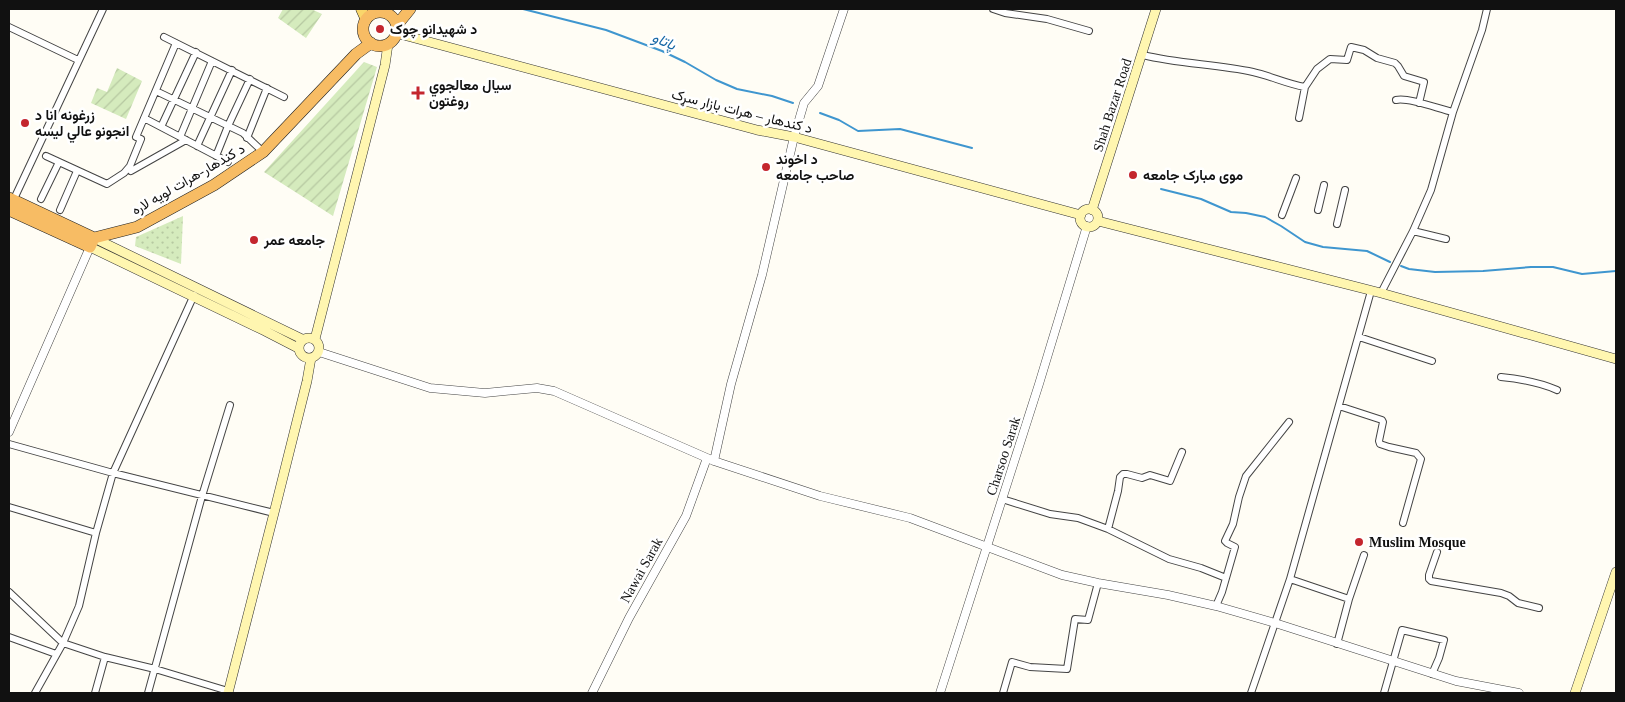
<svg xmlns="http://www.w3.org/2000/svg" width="1625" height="702" font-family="'Times New Roman',Vazirmatn,serif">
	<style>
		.park { fill: url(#park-dots) }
		.garden { fill: url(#garden-furrows) }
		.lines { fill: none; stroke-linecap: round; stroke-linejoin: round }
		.stream { stroke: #3f96cf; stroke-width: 2 }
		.minor-casing { stroke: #444; stroke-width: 8 }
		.tertiary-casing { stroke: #444; stroke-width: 9 }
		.secondary-casing { stroke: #333; stroke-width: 10 }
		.primary-casing { stroke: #222; stroke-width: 11 }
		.trunk-casing { stroke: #222; stroke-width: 12 }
		.minor { stroke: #fff; stroke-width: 6 }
		.tertiary { stroke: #fff; stroke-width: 8 }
		.secondary { stroke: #fff6b0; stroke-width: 9 }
		.primary { stroke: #f9d66b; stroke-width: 10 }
		.trunk { stroke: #f7bc64; stroke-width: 11 }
		.poi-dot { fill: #c4262e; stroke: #fff; stroke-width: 2 }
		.labels { text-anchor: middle; stroke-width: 5; stroke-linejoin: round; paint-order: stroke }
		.poi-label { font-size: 14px; font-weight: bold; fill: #111; stroke: #fff; text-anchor: start }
		.street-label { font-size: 14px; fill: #111; stroke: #fff }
		.water-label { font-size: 15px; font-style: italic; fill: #1768a6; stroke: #fff }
	</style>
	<defs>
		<pattern id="park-dots" width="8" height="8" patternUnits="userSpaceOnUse" patternTransform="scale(1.25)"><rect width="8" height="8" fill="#d5ebbd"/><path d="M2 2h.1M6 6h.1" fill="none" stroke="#b6c8a1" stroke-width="1.8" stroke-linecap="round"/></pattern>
		<pattern id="garden-furrows" width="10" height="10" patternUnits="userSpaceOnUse" patternTransform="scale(1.25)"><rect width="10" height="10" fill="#d5ebbd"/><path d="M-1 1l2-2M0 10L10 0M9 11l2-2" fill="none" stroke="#b6c8a1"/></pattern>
	</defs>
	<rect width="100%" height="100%" fill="#fffdf5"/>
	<path class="park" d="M183 216 181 264 135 246 136 237Z"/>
	<path class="garden" d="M283 9H311L322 14 306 38 278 18Z
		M364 62 377 67 333 216 264 172Z
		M117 68 142 81 126 119 91 103 97 88 107 92Z"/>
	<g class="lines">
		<path class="stream" d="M523 9 606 30 662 51 685 62 716 80 737 89 772 96 793 103
			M820 113 839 120 858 131 900 129 972 148
			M1161 189 1201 199 1231 212 1246 213 1265 217 1281 226 1305 242 1323 247 1367 251 1390 262
			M1401 266 1409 269 1435 272 1483 271 1531 267H1553L1582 274 1616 271"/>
		<defs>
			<path id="minor" d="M993 9 1005 13 1047 19 1089 31
				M9 27 78 60
				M164 37 284 97
				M1143 55C1179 64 1217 64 1253 72 1271 76 1287 84 1305 87L1317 69 1330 59 1347 60 1351 47 1364 50 1377 58 1395 63 1398 66 1404 76 1424 82 1419 103
				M156 91 243 133 263 152
				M1396 100C1409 97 1439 109 1453 112
				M144 118 228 162
				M1299 118 1305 87
				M161 127 196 52
				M180 137 212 61
				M247 138 267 88
				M197 146 232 70
				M46 156 107 184 124 173 130 166 141 139 136 137 176 43
				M216 156 228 126 250 79
				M131 171 186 140
				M41 199 59 162
				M13 201 103 9
				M60 210 77 171
				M1318 210 1324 185
				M1282 215 1296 178
				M1337 224 1345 190
				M1413 231 1446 239
				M1381 293 1413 231 1431 190 1453 112 1482 30 1487 9
				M1359 337 1432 361
				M1501 377C1521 379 1539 382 1557 390
				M1339 406 1382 420 1383 422 1379 441 1380 444 1389 447 1416 453 1421 459 1403 523
				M9 444 113 473 274 513
				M1002 499 1050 514 1078 518 1108 529 1169 559 1201 568 1226 578
				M9 507 96 533
				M1108 529 1118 491 1120 477 1123 474H1127L1142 478 1150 475 1170 481 1182 452
				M1437 552 1429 575V579L1431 581 1501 593 1509 596 1518 603 1539 608
				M1290 579 1349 599
				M9 592 63 643 105 657 155 669 228 691
				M1216 606 1222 592 1235 547 1227 543 1225 541 1233 524 1239 497 1246 476 1289 422
				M9 637 56 654
				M1337 644 1349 599 1364 555
				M35 693 63 643 79 606 96 533 113 473 194 295
				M95 693 105 657
				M148 693 202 496 230 405
				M1003 693 1012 662 1030 667 1067 669 1075 619 1088 620 1098 583
				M1251 693 1290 579 1371 291
				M1384 693 1402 630 1444 640 1439 658 1432 674"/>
			<path id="tertiary" d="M319 352 430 388 485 393 537 388 554 391 714 461 820 496 910 518 1062 575 1098 583 1168 595 1216 606 1275 623 1456 681 1519 693
				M9 432 90 247
				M714 461 731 384 762 275 794 137 804 103 818 86 844 9
				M592 693 629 618 686 516 707 458
				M940 693 1039 384 1087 226"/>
			<path id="secondary" d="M396 33 757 130 794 137 1081 215
				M1080 218a9 9 0 1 1 18 0a9 9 0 1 1-18 0Z
				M1092 210 1156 9
				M1098 221 1381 293 1616 359
				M94 238 302 339
				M90 247 265 331 298 348
				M299 348a10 10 0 1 1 20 0a10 10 0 1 1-20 0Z
				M315 339 385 65 388 44
				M228 693 274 513 307 381 311 358
				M1575 693 1616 572"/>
			<path id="primary" d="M361 9 366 20
				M375 9 376 12"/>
			<path id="trunk" d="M363 29a17 17 0 1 1 34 0a17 17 0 1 1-34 0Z
				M397 25 410 9
				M9 198 94 238 137 227 214 185 263 152 356 54 371 43
				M9 210 90 247 94 238"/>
		</defs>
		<use href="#minor" class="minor-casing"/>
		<use href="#tertiary" class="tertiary-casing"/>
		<use href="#secondary" class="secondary-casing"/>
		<use href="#primary" class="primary-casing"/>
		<use href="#trunk" class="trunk-casing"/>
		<use href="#minor" class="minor"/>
		<use href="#tertiary" class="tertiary"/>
		<use href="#secondary" class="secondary"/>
		<use href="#primary" class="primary"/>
		<use href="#trunk" class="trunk"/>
	</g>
	<g class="poi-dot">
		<circle cx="380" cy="29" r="5"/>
		<path d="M415.5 85.5h5v5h5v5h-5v5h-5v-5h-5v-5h5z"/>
		<circle cx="25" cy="123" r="5"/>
		<circle cx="766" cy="167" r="5"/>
		<circle cx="1133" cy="175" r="5"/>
		<circle cx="254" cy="240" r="5"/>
		<circle cx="1359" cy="542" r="5"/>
	</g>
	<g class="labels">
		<g class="poi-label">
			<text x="390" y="34">د شهيدانو چوک</text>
			<text x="429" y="90">سيال معالجوي<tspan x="429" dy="16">روغتون</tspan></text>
			<text x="35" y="120">زرغونه انا د<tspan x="35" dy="16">انجونو عالي لیسه</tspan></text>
			<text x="776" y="164">د اخوند<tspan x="776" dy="16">صاحب جامعه</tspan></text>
			<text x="1143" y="180">موی مبارک جامعه</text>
			<text x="264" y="245">جامعه عمر</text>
			<text x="1369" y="547">Muslim Mosque</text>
		</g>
		<g class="street-label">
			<text transform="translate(1112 105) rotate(-72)" y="5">Shah Bazar Road</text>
			<text transform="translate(742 111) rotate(14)" y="5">د کندهار – هرات بازار سړک</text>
			<text transform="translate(188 179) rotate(-30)" y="5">د کندهار-هرات لويه لاره</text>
			<text transform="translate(1003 456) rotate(-72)" y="5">Charsoo Sarak</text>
			<text transform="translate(641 570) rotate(-61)" y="5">Nawai Sarak</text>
		</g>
		<g class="water-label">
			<text transform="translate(664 41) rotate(23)" y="5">پاتاو</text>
		</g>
	</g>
	<rect width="1625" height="702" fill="none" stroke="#111111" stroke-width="20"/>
</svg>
